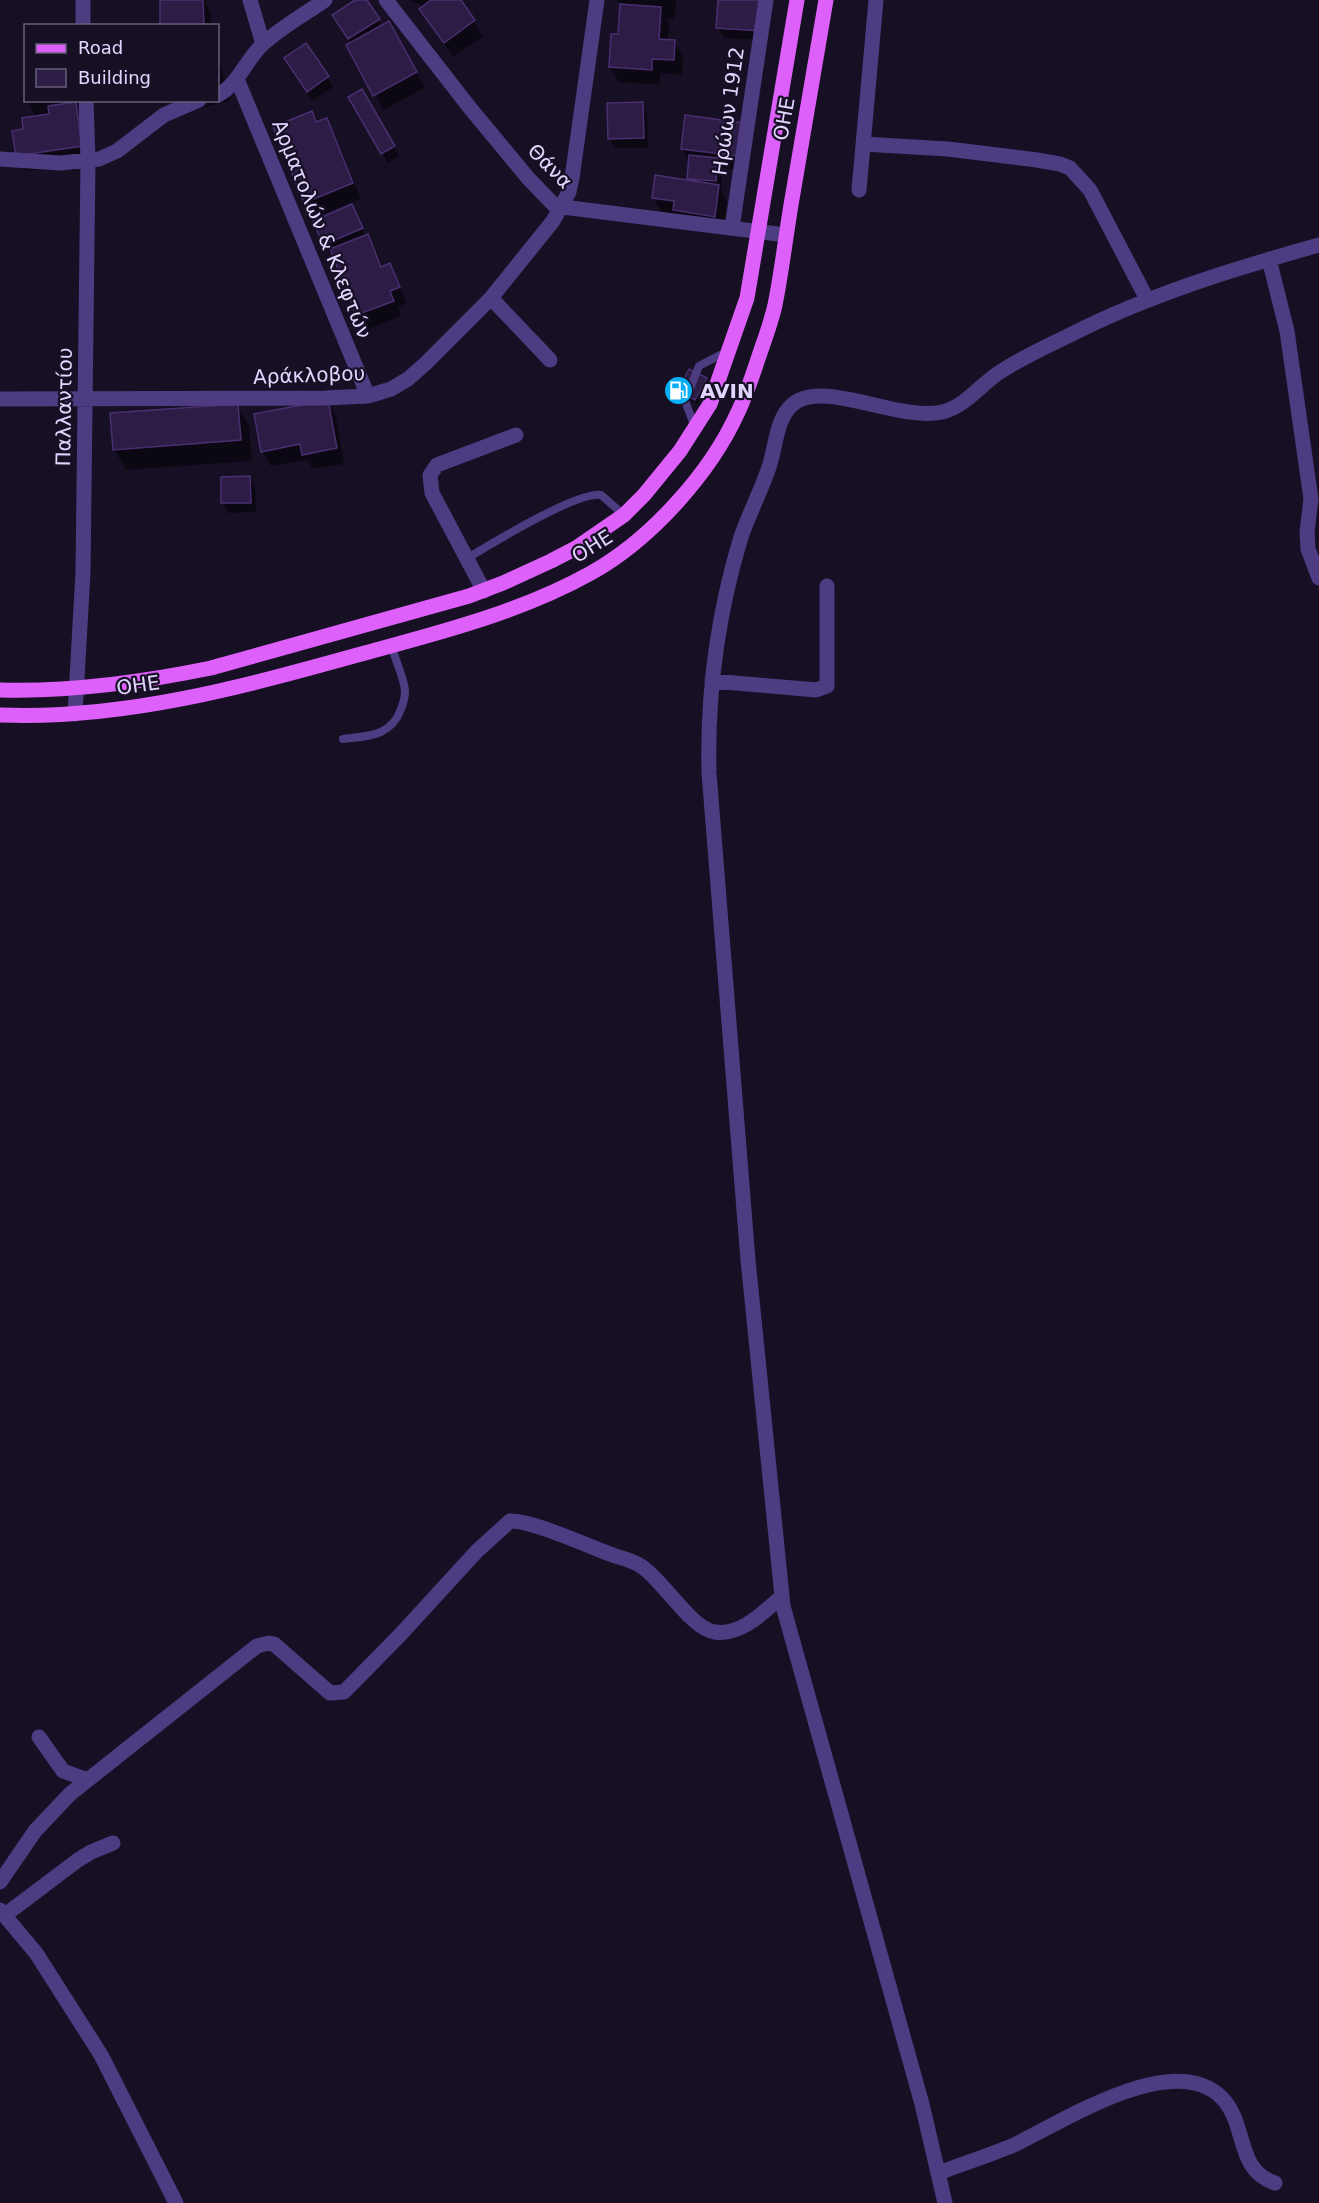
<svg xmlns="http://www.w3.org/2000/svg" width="1319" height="2203" font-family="'DejaVu Sans',sans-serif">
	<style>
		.shadow { fill: #0007 }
		.building { fill: #2d1c45; stroke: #492f70; stroke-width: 1.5 }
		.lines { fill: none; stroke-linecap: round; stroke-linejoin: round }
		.lane { stroke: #4d3c82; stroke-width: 8 }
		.street { stroke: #4d3c82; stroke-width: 15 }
		.primary { stroke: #de60fa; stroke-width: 15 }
		.labels { text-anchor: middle; stroke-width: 4.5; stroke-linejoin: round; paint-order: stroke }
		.street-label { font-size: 20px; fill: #e2d5fe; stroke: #171025 }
		.poi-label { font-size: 20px; font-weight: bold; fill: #e2d5fe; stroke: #171025; text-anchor: start }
	</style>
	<rect width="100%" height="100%" fill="#171025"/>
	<path class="shadow" d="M162 0H204L211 13V26H162Z
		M358 0H366L383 27 398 38 425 88 383 110 351 43 340 26Z
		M408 0H429L428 4 433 0H459L483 36 453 57 421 9 425 6Z
		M617 0H677L674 19 666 18 669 24 668 41H674L683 57 682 75 660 73V85L619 82 610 67 619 36 621 6Z
		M720 0 766 40 724 38 718 28Z
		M218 59 221 66 230 101 176 114 169 100H218Z
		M291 69 327 77 333 87 313 101Z
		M361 91 399 156 388 163 350 98Z
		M27 100H88L90 161 26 171 17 156 25 130 36 117Z
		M642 104 647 113 648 148H615L609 138Z
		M311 113 317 123 326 119 335 135 361 199 350 203 366 236 376 251 383 268 390 265 407 303 398 307 401 316 367 330 358 315 333 252 330 254 325 244 351 206 350 203 314 218 305 203 275 128Z
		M742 124 747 171 722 168 721 190 727 202 723 231 662 213 653 198 691 182 688 178 690 162 682 149Z
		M706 379 708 384 698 404 682 396 679 391Z
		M327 402 336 417 344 464 313 469 307 460 271 466 262 451Z
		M237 406 249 426 252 461 126 470 114 449Z
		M249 478 255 488 256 512 228 513 223 503Z"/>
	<path class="building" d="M160 0H203L204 26H160Z
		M355 0H367L380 19 348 39 332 15Z
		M431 0H461L475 20 444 43 419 9Z
		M718 0H763L761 31 716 28Z
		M620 4 661 7 659 39 675 40 674 60 652 59V70L609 67 611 34H618Z
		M389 21 417 72 373 96 346 45Z
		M306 43 329 76 307 92 284 58Z
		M362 89 395 146 381 154 348 97Z
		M76 102 82 146 16 156 12 131 23 129 22 118 49 114 48 106Z
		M643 102 644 138 608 139 607 103Z
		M312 111 316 122 327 118 353 183 304 203 273 127Z
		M685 115 743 123 738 156 681 149Z
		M689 155 718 158 716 181 687 179Z
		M655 175 719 185 715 217 673 210 674 201 652 198Z
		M352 204 363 228 323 245 313 221Z
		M368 234 381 267 390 263 400 287 390 291 394 301 356 315 330 249Z
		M689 369 707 378 695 400 678 391Z
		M328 400 337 448 302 455 300 444 261 452 254 414Z
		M238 404 241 440 113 450 110 413Z
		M250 476 251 503H221V477Z"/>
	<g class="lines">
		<path class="lane" d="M695 427 685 401 699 366 726 352
			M466 559C489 545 578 491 601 495L624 515
			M343 739C367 736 391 737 401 709 403 704 405 697 405 691 404 677 395 661 392 646"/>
		<path class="street" d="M83 0V26
			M250 0 263 44
			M386 0 470 108 528 178 555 206 786 235
			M237 79 368 396
			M218 95C239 84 246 59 264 43 282 27 305 14 325 0
			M863 144 948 149 1037 160 1060 164 1070 168 1090 190 1147 299
			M0 159 60 163 99 159 117 151 164 115 199 100
			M859 190 876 0
			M732 228 766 0
			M1269 259 1287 331 1311 499 1307 532 1308 549 1319 578
			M491 298 550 360
			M0 399 325 398 368 396 391 389 408 379 426 363 491 298 553 221 569 192 572 178 597 0
			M484 591 432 493 430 475 437 465 516 435
			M712 681 816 690 827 686V586
			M75 714 83 572 88 161 86 100
			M39 1737 63 1771 88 1780
			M0 1882 35 1831 70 1794 257 1646 269 1643 274 1644 330 1693 344 1692 400 1635 477 1551 510 1521C531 1520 588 1546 610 1554 620 1558 632 1560 641 1566 663 1580 691 1629 715 1632 741 1636 764 1612 782 1596
			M0 1910 36 1953 101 2055 176 2203
			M5 1915 78 1860 91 1852 113 1843
			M939 2173C964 2163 991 2155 1016 2144 1064 2121 1174 2049 1222 2098 1248 2125 1235 2170 1275 2183
			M945 2203 922 2104 783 1606 748 1260 709 773C707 693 718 613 741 537 749 514 760 493 768 470 776 450 775 419 793 404 823 379 900 422 942 412 965 407 981 384 1000 372 1021 358 1045 347 1068 336 1148 295 1233 269 1319 245"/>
		<path class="primary" d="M0 690C71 692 143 682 211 668L469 596 503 583 551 561 576 548 624 515 644 495 680 451 710 404 747 298 797 0
			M0 715C125 720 246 686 365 653 442 632 521 612 591 573 650 540 710 474 738 412 746 395 752 377 758 359 764 341 771 323 775 305 782 270 786 234 792 199 803 133 815 66 826 0"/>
	</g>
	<defs>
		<symbol id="fuel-disc" viewBox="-11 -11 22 22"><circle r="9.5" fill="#08aff6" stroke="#171025"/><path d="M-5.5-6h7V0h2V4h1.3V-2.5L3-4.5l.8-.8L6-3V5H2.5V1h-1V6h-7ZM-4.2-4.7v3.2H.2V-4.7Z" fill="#fff"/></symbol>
	</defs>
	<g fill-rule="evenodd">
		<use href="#fuel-disc" x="662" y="374" width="33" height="33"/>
	</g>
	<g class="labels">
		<g class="street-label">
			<text transform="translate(728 111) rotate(-82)" y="7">Ηρώων 1912</text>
			<text transform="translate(784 119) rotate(-80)" y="7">ΟΗΕ</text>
			<text transform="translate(550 166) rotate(45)" y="7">Θάνα</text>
			<text transform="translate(322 229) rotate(68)" y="7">Αρματολών &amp; Κλεφτών</text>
			<text transform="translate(309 375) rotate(-2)" y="7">Αράκλοβου</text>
			<text transform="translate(64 407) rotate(-89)" y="7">Παλλαντίου</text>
			<text transform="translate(592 546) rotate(-32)" y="7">ΟΗΕ</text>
			<text transform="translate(138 685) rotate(-8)" y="7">ΟΗΕ</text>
		</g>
		<g class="poi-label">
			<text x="700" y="398">AVIN</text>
		</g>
	</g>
	<rect x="24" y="24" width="195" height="78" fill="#171025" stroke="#685f7c" stroke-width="1.5"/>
	<rect x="36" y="44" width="30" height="9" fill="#de60fa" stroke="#685f7c" stroke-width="1.5"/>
	<text x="78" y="54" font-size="18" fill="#e2d5fe">Road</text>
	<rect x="36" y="69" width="30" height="18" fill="#2d1c45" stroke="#685f7c" stroke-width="1.5"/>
	<text x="78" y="84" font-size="18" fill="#e2d5fe">Building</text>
</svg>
